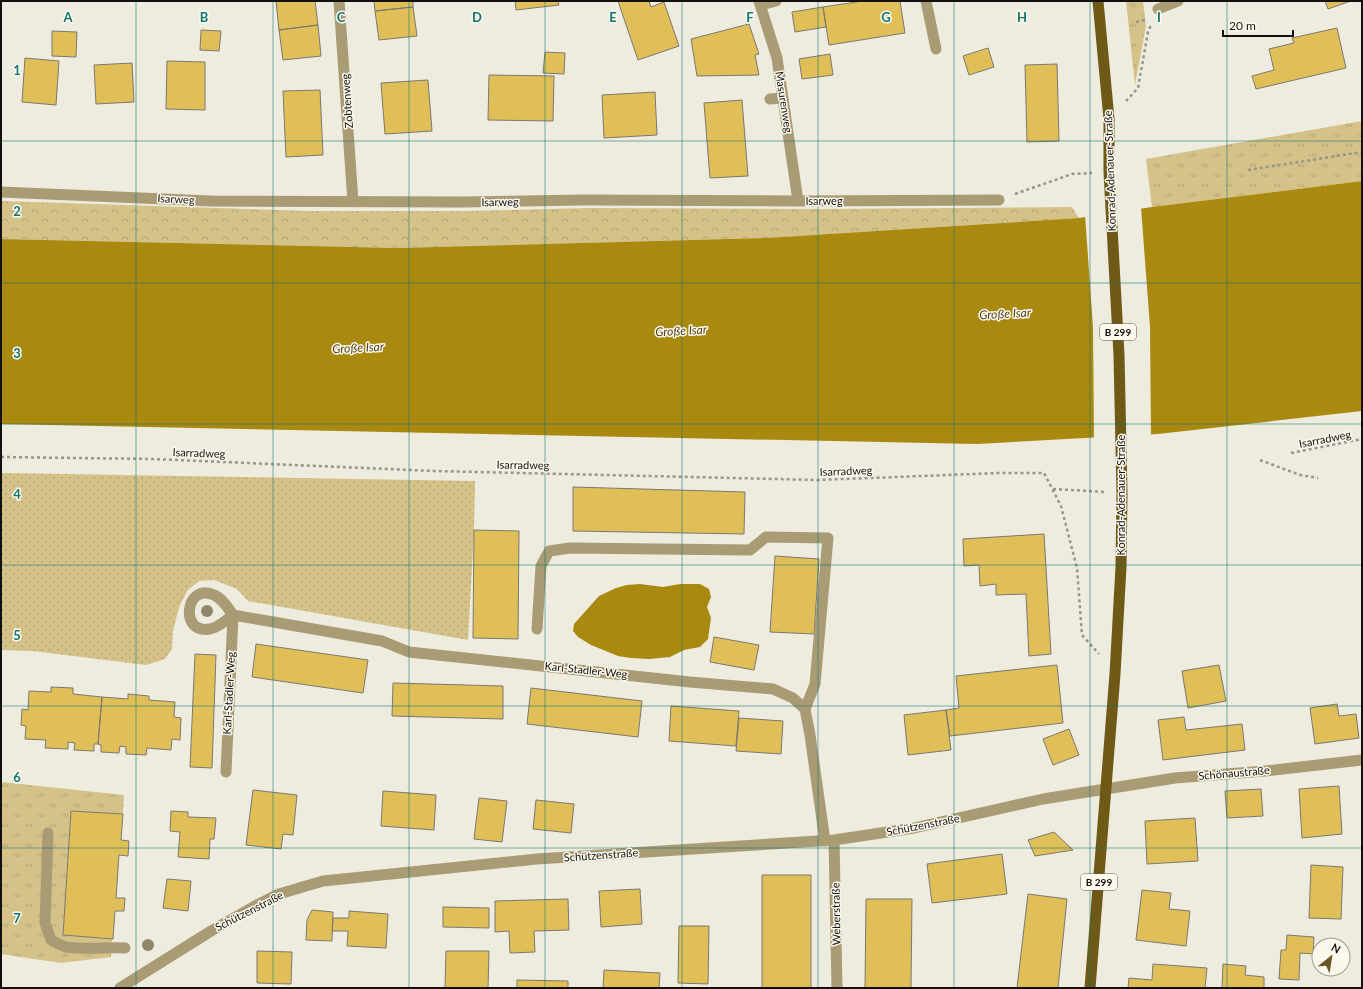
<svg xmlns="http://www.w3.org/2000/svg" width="1363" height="989" font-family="Lato,sans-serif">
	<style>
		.grass { fill: url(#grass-tufts) }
		.forest { fill: url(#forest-crowns) }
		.garden { fill: url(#garden-dots) }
		.water { fill: #a98910 }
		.pier { fill: #eeebdf }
		.building { fill: #e0bf58; stroke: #7c786f }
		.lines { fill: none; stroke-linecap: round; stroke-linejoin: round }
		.path { stroke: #97958c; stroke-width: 2.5; stroke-dasharray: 3 3; stroke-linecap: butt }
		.service { stroke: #a99b73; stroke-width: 11 }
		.minor { stroke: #a99b73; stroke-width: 11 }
		.primary { stroke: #6e5a16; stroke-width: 11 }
		.tree { fill: #908769 }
		.grid { fill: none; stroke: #0f766e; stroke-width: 1; stroke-opacity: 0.55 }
		.labels { text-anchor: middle; stroke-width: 3; stroke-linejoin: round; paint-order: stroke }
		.shield { fill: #fcf8ed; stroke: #585650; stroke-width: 1 }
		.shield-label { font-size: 10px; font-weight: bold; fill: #12110d }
		.street-label { font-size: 11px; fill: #12110d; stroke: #fcf8ed }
		.water-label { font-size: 12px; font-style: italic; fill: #4d3f14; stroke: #fcf8ed }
		.grid-label { font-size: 13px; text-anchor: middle; font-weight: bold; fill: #0f766e; stroke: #fcf8ed; stroke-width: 3; stroke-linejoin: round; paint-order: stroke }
	</style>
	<defs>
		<pattern id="grass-tufts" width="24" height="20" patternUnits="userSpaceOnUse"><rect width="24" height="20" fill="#d5c289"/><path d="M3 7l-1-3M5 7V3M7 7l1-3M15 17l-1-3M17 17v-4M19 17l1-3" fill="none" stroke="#b6a675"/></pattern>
		<pattern id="forest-crowns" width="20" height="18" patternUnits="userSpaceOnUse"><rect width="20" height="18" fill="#d5c289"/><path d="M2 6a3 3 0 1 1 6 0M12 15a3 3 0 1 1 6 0" fill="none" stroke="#b6a675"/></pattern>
		<pattern id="garden-dots" width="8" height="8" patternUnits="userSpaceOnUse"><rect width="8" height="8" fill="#d5c289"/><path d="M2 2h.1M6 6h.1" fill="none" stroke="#b6a675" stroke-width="1.8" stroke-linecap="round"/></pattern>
	</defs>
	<rect width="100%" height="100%" fill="#eeebdf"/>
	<path class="grass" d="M1126 1H1143L1146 26 1135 85Z
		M1362 121V181L1152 207 1146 159Z
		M1 782 124 795 123 814 71 811 63 935 112 939 111 957 61 963 1 954Z"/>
	<path class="forest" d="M1 201 310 211H467L591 208 821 209 1072 207 1079 218 766 238 397 248 1 239Z"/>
	<path class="garden" d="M1 473 475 481 474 530 468 640 248 601 237 589 214 580 199 581 187 591 179 607 173 631 172 649 165 659 146 665 33 651 1 650Z"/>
	<path class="water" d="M1362 181V411L1158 434 977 444 1 424V239L397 248 766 238 1079 218 1152 207Z
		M640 584 663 587 680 584H700L709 589 711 597 707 607 711 618 708 639 700 647 684 650 670 657 649 659 631 658 618 656 591 645 578 637 573 631 574 624 599 596 616 588 627 585Z"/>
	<path class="pier" d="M1141 207 1150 327 1151 436 1094 440 1093 327 1085 215Z"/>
	<path class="building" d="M276 1H315L318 25 279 30Z
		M374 1H413V7L375 11Z
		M515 1H558L559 5 516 10Z
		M618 1H649L651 7 664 2 679 46 638 60Z
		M863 1H900L905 33 829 45 823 7Z
		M1325 1H1351L1328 9Z
		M413 7 417 36 379 40 375 11Z
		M823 7 826 27 795 32 792 12Z
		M749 24 759 54 755 55 759 75 697 76 691 39Z
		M318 25 321 56 283 60 279 30Z
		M1337 28 1346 68 1256 89 1252 76 1274 70 1269 49 1294 43 1292 38Z
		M201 30 221 31 219 51 200 50Z
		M52 31 77 32 76 57 52 56Z
		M988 48 994 67 969 75 963 56Z
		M545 52 565 53 564 74 543 73Z
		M830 54 833 75 802 79 799 59Z
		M25 58 59 61 56 105 22 102Z
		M167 61 205 62V110L166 109Z
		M132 63 134 102 96 104 94 65Z
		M1057 64 1059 141 1027 142 1025 65Z
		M489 75 554 76 553 121 488 120Z
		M428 80 432 131 385 134 381 83Z
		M320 90 323 155 286 157 283 91Z
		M655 92 657 135 604 138 602 95Z
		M742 100 748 176 710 178 704 103Z
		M573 487 745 492 744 534 573 531Z
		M474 530 519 531 518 639 473 638Z
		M1044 534 1051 654 1029 656 1026 594 996 595V584L980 586 979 565 964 566 963 539Z
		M775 556 819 559 814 634 770 632Z
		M714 637 759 645 754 670 710 662Z
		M256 644 368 660 363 693 252 677Z
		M195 654 216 655 212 768 190 767Z
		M1057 665 1063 723 950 736 946 710 959 708 956 676Z
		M1219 665 1226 701 1188 708 1182 671Z
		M393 683 503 686V719L392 716Z
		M51 687 73 688V694L102 697 98 744H94V751L74 750 75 743 68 742V749L45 748 46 740 25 739 26 726 21 725 22 709 28 710 29 691 51 692Z
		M531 688 642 701 638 737 527 724Z
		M128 694 149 696V700L175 702 174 717 181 718 180 740 172 739 171 750 147 748 146 755 126 754V747L120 746 119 753 101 752V745L98 744 102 697 128 699Z
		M1337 704 1339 716 1356 714 1359 738 1315 744 1310 708Z
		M671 706 739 711 736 746 669 741Z
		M946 710 951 750 908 755 904 715Z
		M1184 717 1186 730 1242 724 1245 750 1163 760 1158 720Z
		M739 718 783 721 781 754 736 751Z
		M1069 729 1079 755 1053 765 1043 739Z
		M1339 786 1342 834 1302 838 1299 789Z
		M1261 789 1263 816 1227 818 1225 791Z
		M253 790 297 795 293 835 283 834 281 849 246 845Z
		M383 791 436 795 434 830 381 826Z
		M479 798 507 801 502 842 474 839Z
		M536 800 574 804 571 833 533 829Z
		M71 811 123 814 121 840 129 841 128 856 119 855 116 898H125L124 911H115L113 939 63 935Z
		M171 811 188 812V817L216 818 214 839H210L209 859 178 857 180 832 170 831Z
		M1195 818 1198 861 1147 864 1145 821Z
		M1054 832 1073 850 1035 856 1028 840Z
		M1002 854 1007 894 932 903 927 864Z
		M1311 865 1343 867 1341 919 1309 918Z
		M762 875H811V988H762Z
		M167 879 191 881 188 911 163 908Z
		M640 889 642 924 601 927 599 891Z
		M1142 890 1171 893 1169 909 1190 911 1186 946 1136 940Z
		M1028 894 1067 899 1058 988H1017Z
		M568 899 569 930 534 931 535 952 510 953 509 931 495 932V901Z
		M866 899H912L911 988H865Z
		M443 907 489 908V928L443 927Z
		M312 910 333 912 332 941 306 940 307 920Z
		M349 911 388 914 386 948 347 946 348 931H332L333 918H349Z
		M679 926H709L708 984 678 983Z
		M1287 935 1314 937 1313 954 1300 953 1299 980 1279 979 1281 950H1286Z
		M257 951 292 952 291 984 257 983Z
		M446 951H489L488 988H445Z
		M1153 964 1207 968 1205 988H1128L1129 978 1152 980Z
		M1223 964 1246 966 1245 975 1264 977V988H1222Z
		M604 970 660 973 659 988H603Z
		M517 980 568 981V988H517Z"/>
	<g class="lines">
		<path class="path" d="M1136 22 1145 20
			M1126 101 1138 88 1148 32 1151 25
			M1248 170 1362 152
			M1015 194 1072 174 1092 173
			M1291 453 1362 439
			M1 457 153 459 435 471 818 480 999 473H1044L1061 506 1077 568 1082 635 1099 654
			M1260 460 1300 475 1318 478
			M1053 489 1106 492"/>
		<path class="service" d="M770 99 783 98
			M537 629 541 566 549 551 570 548 750 550 766 537 828 538 815 684 805 709
			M226 772 233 615
			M48 833 45 923 51 940C56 942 61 946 66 947 85 950 106 947 125 948"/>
		<path class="minor" d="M339 1 353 202
			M759 1 777 58 798 201
			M926 1 936 49
			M761 5 776 1
			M1158 9 1178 1
			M1 192 211 201 463 202 584 200 798 201 999 200
			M233 615C228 608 222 598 214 595 185 582 179 635 210 629 218 628 226 620 233 615L382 641 409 652 690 682 773 689 793 698 805 709 810 735 825 841
			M834 840 837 988
			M120 988 211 931 255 906 279 894 323 881 537 859 834 840 914 828 1043 799 1175 778 1265 771 1362 760"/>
		<path class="primary" d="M1090 988 1115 674 1121 567 1122 493 1119 355 1109 172V119L1098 1"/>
	</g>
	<g class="tree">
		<circle cx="207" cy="611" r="6"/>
		<circle cx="148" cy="945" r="6"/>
	</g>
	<path class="grid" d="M136 1V988M273 1V988M409 1V988M545 1V988M682 1V988M818 1V988M954 1V988M1090 1V988M1227 1V988M1 141H1362M1 283H1362M1 424H1362M1 565H1362M1 706H1362M1 848H1362"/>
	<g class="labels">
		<g class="shield">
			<rect x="1100" y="324" width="36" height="16" rx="3"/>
			<rect x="1081" y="874" width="36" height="16" rx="3"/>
		</g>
		<g class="shield-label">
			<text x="1118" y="336">B 299</text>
			<text x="1099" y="886">B 299</text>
		</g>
		<g class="street-label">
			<text transform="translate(347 101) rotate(-94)" y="4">Zobtenweg</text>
			<text transform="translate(784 102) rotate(81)" y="4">Masurenweg</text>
			<text transform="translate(1110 171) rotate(-92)" y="4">Konrad-Adenauer-Straße</text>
			<text transform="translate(176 199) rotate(3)" y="4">Isarweg</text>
			<text x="824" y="205">Isarweg</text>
			<text transform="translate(500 202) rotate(-1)" y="4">Isarweg</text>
			<text transform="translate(1325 439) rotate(-11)" y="4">Isarradweg</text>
			<text transform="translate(199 453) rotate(2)" y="4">Isarradweg</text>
			<text transform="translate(523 465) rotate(1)" y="4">Isarradweg</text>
			<text transform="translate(846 471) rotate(-2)" y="4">Isarradweg</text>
			<text transform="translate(1121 495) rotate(-90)" y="4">Konrad-Adenauer-Straße</text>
			<text transform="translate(586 670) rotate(6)" y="4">Karl-Stadler-Weg</text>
			<text transform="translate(229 693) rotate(-87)" y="4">Karl-Stadler-Weg</text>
			<text transform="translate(1234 773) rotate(-5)" y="4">Schönaustraße</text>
			<text transform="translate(923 825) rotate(-11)" y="4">Schützenstraße</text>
			<text transform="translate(601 855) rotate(-4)" y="4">Schützenstraße</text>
			<text transform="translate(249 911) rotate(-27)" y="4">Schützenstraße</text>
			<text transform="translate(836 914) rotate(-91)" y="4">Weberstraße</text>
		</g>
		<g class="water-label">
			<text transform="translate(1005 314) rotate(-3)" y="4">Große Isar</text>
			<text transform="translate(681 331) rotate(-3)" y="4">Große Isar</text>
			<text transform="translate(358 348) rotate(-3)" y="4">Große Isar</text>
		</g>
	</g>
	<g class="grid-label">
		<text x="68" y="22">A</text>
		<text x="204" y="22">B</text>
		<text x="341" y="22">C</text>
		<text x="477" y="22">D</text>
		<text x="613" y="22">E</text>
		<text x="750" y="22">F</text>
		<text x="886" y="22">G</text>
		<text x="1022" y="22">H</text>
		<text x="1159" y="22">I</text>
		<text x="17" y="75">1</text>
		<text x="17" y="216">2</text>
		<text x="17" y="358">3</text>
		<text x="17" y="499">4</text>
		<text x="17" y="640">5</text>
		<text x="17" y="782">6</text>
		<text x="17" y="923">7</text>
	</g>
	<rect width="1363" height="989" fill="none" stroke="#12110d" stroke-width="4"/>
	<g transform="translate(1331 957) rotate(30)"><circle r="19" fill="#fcf8ed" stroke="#9e9c93"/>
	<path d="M0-3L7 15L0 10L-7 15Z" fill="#685826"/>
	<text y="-6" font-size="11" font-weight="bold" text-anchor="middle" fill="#12110d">N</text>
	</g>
	<path d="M1223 30v6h70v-6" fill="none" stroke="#12110d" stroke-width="2"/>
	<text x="1229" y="30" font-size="12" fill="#12110d" stroke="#fcf8ed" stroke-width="3" paint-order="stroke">20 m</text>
</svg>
